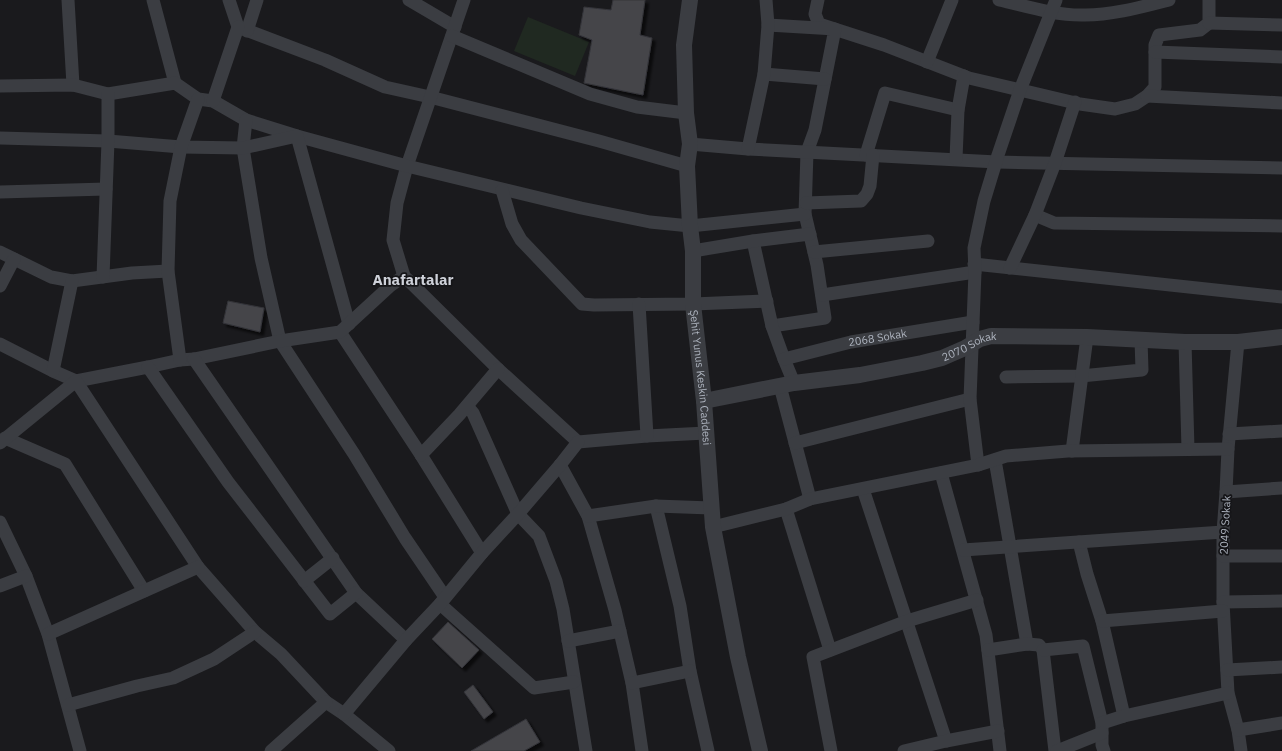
<svg xmlns="http://www.w3.org/2000/svg" width="1282" height="751" font-family="'IBM Plex Sans',sans-serif">
	<style>
		.green { fill: #202921 }
		.building { fill: #44454a; stroke: #343439; filter: url(#shadow) }
		.lines { fill: none; stroke-linecap: round; stroke-linejoin: round }
		.minor { stroke: #3b3d42; stroke-width: 13 }
		.tertiary { stroke: #3b3d42; stroke-width: 16 }
		.labels { text-anchor: middle; stroke-width: 3.5; stroke-linejoin: round; paint-order: stroke }
		.street-label { font-size: 11px; fill: #acb2bd; stroke: #151518 }
		.district-label { font-size: 15px; font-weight: bold; fill: #ced1d9; stroke: #151518 }
	</style>
	<defs>
		<filter id="shadow"><feDropShadow dx="3.5" dy="3.5" stdDeviation="1" flood-color="#0009"/></filter>
	</defs>
	<rect width="100%" height="100%" fill="#1a1a1d"/>
	<path class="green" d="M528 17 589 42 575 76 514 51Z"/>
	<path class="building" d="M613 0H645L640 35 652 38 643 95 584 83 592 40 579 35 584 7 611 10Z
		M228 301 264 308 260 332 223 323Z
		M448 622 479 650 462 668 432 639Z
		M473 685 493 712 484 719 464 692Z
		M526 719 540 742 524 751H471Z"/>
	<g class="lines">
		<g class="minor">
			<path d="M68 0 73 85"/>
			<path d="M153 0 175 83"/>
			<path d="M229 0 238 27 325 60 385 87 430 97 599 141 687 166"/>
			<path d="M409 0 455 27"/>
			<path d="M464 0 407 166 397 203 393 240 404 276 498 369 578 442 647 436 706 433"/>
			<path d="M818 0 815 14 819 24 884 45 969 78 1080 104 1115 109 1135 104 1147 96 1155 87V45L1159 35 1200 30 1209 23V0"/>
			<path d="M999 0C1026 6 1053 15 1081 15 1109 16 1142 7 1169 0"/>
			<path d="M1209 23 1282 25"/>
			<path d="M768 25 835 29 815 130 807 152 805 214 817 265 825 318 772 326"/>
			<path d="M247 31 257 0"/>
			<path d="M452 36 590 94 637 107 686 113"/>
			<path d="M1155 52 1282 57"/>
			<path d="M927 62 952 0"/>
			<path d="M764 74 825 79"/>
			<path d="M0 86 73 85 108 94 175 83 198 99 213 101 246 120 297 136 407 166 581 208 650 222 690 226 805 214"/>
			<path d="M1147 96 1282 103"/>
			<path d="M213 101 238 27"/>
			<path d="M246 120 243 148 261 258 280 341 354 454 405 538 445 597"/>
			<path d="M0 138 108 141 181 147 243 148 297 136 349 324"/>
			<path d="M690 144 748 149 997 162 1282 168"/>
			<path d="M748 149 764 74 768 25 766 0"/>
			<path d="M866 155 885 93 958 110"/>
			<path d="M956 159 958 110 964 76"/>
			<path d="M502 190 512 224 521 240 582 304 594 305 693 304 767 301"/>
			<path d="M0 192 106 189"/>
			<path d="M806 203 861 201 867 194 870 186 873 155"/>
			<path d="M1035 215 1054 223 1282 226"/>
			<path d="M753 241 772 326 784 359 794 383"/>
			<path d="M693 251 753 241 810 234"/>
			<path d="M0 252 51 277 72 281 132 273 168 271"/>
			<path d="M814 252 928 241"/>
			<path d="M974 264 1282 297"/>
			<path d="M1010 268 1035 215 1055 163 1075 102"/>
			<path d="M103 277 108 141V94"/>
			<path d="M0 286 14 259"/>
			<path d="M822 295 975 272"/>
			<path d="M639 304 647 436"/>
			<path d="M340 332 421 455 482 553"/>
			<path d="M1185 342 1188 449"/>
			<path d="M1238 342 1228 449 1226 492 1223 532V602L1228 693 1238 730 1241 751"/>
			<path d="M0 344 53 371 76 381 148 367 180 360 194 359 280 341 340 332 390 286 404 276"/>
			<path d="M194 359 356 593 406 640"/>
			<path id="s1" d="M784 359 851 342 973 322"/>
			<path d="M180 360 168 271 170 201 181 147 198 99"/>
			<path d="M148 367 228 482 330 614 356 593"/>
			<path d="M53 371 72 281"/>
			<path d="M1006 377 1081 376 1142 370 1141 340"/>
			<path d="M780 386 810 499"/>
			<path d="M467 406 473 413 518 514 539 536 556 581 563 609 586 751"/>
			<path d="M1229 434 1282 431"/>
			<path d="M5 438 65 464 144 591"/>
			<path d="M0 443 76 381 198 567 255 632 281 654 326 702 344 714 389 751"/>
			<path d="M795 443 970 399"/>
			<path d="M1072 451 1087 337"/>
			<path d="M421 455 459 415 498 369"/>
			<path d="M995 460 1027 644"/>
			<path d="M560 465 588 516 615 610 632 683 642 751"/>
			<path d="M978 465 970 399 975 272 974 248 984 201 998 155 1020 90 1056 0"/>
			<path d="M941 473 986 635 1000 751"/>
			<path d="M863 489 946 741"/>
			<path d="M1226 492 1282 488"/>
			<path d="M656 506 680 606 690 671 708 751"/>
			<path d="M786 509 830 650"/>
			<path d="M588 516 656 506 711 508"/>
			<path d="M0 522 26 576 48 634 80 751"/>
			<path d="M713 527 786 509 810 499 978 465 1006 456 1068 451 1228 449"/>
			<path d="M1079 542 1087 574 1102 621 1124 716"/>
			<path d="M963 550 1223 532"/>
			<path d="M1223 556H1282"/>
			<path d="M304 581 333 558"/>
			<path d="M0 586 26 576"/>
			<path d="M1223 602 1282 601"/>
			<path d="M440 604 534 688 574 682"/>
			<path d="M1102 621 1223 611"/>
			<path d="M48 634 198 567"/>
			<path d="M568 641 620 631"/>
			<path d="M988 650 1027 644 1039 645 1043 650 1055 751"/>
			<path d="M1043 650 1083 646 1102 723V745L1104 751"/>
			<path d="M1227 670 1282 667"/>
			<path d="M632 683 690 671"/>
			<path d="M68 705 137 686 173 678 214 659 255 632"/>
			<path d="M344 714 406 640 440 604 482 553 518 514 560 465 578 442"/>
			<path d="M1102 723 1124 716 1228 693"/>
			<path d="M1238 730 1282 723"/>
			<path d="M271 751 326 702"/>
			<path d="M831 751 813 657 907 621 977 600"/>
			<path d="M904 751 946 741 998 731"/>
			<path d="M1057 751 1102 733"/>
		</g>
		<g class="tertiary">
			<path id="s2" d="M690 0 684 45 686 113 690 144 687 166 690 226 693 251V304L704 401 713 527 738 657 760 751"/>
			<path id="s3" d="M704 401 794 383 860 375 922 363 942 358 965 348 980 339 991 336 1087 337 1185 342H1238L1282 337"/>
		</g>
	</g>
	<g class="labels">
		<g class="street-label">
			<text dy="4" stroke="none"><textPath href="#s1" startOffset="96">2068 Sokak</textPath></text>
			<text dy="4" stroke="none"><textPath href="#s3" startOffset="272">2070 Sokak</textPath></text>
			<text dy="4" stroke="none"><textPath href="#s2" startOffset="379">Şehit Yunus Keskin Caddesi</textPath></text>
			<text transform="translate(1225 525) rotate(-87)" y="4">2049 Sokak</text>
		</g>
		<g class="district-label">
			<text x="413" y="285">Anafartalar</text>
		</g>
	</g>
</svg>
